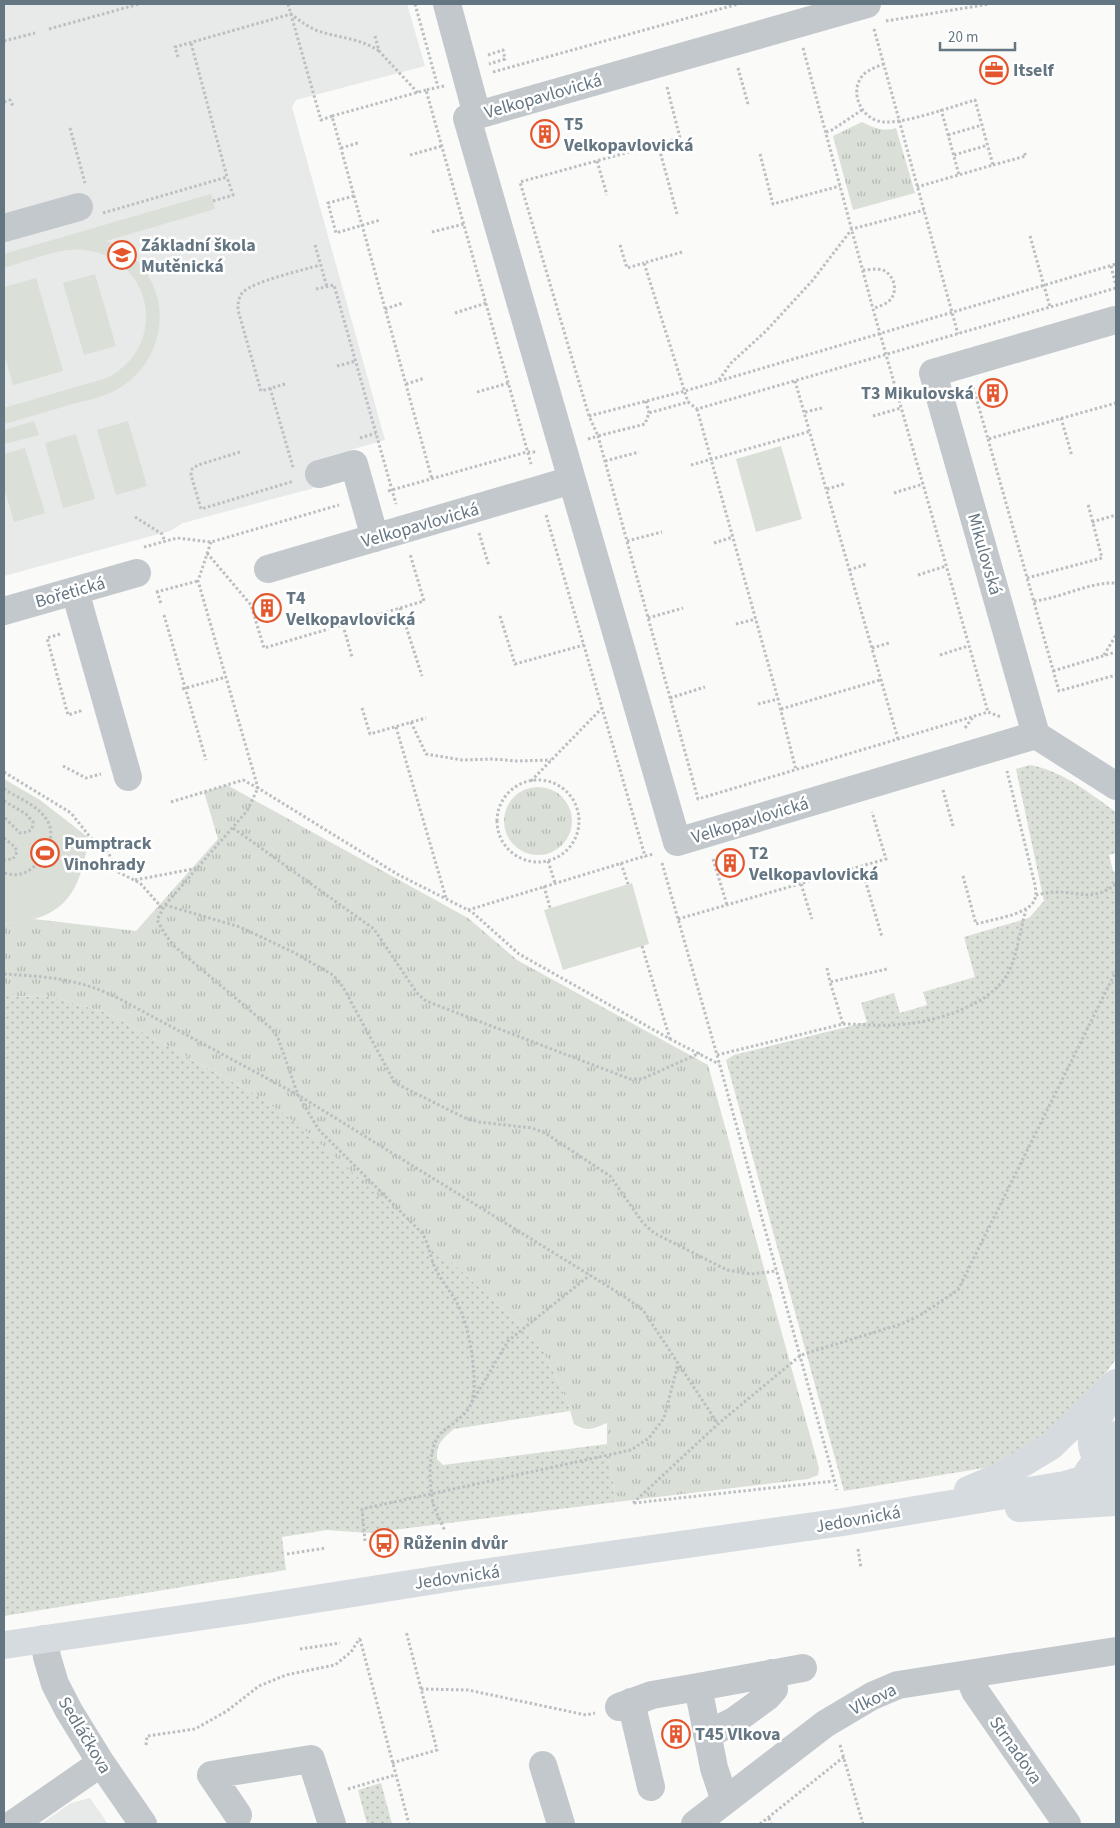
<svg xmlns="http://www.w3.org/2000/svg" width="1120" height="1828" font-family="'Source Sans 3',sans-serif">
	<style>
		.built { fill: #e8e9e9 }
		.grass { fill: url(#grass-dots) }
		.park { fill: url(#park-tufts) }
		.garden { fill: #dadfd7 }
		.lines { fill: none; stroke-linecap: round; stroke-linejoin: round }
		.path { stroke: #bbbfc2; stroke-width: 3; stroke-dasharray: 2.5 2.5; stroke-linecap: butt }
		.minor { stroke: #c3c8cc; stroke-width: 28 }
		.major { stroke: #d6dbdf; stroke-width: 28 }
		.labels { text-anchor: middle; stroke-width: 5; stroke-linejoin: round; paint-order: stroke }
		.poi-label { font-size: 18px; font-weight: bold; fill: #657683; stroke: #fff; text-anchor: start }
		.street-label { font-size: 18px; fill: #657683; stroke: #fff }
	</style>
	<defs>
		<pattern id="grass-dots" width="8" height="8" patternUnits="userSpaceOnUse" patternTransform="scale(1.25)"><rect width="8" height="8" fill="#dadfd7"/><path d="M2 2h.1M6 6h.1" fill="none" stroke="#b4b9b4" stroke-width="1.8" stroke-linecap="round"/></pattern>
		<pattern id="park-tufts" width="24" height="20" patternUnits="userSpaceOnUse" patternTransform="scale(1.25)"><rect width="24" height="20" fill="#dadfd7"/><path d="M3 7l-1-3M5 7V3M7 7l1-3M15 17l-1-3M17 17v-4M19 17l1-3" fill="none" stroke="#b4b9b4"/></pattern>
	</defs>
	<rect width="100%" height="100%" fill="#fafaf8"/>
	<path class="built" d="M4 4H407L425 66 296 100 292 107 385 440 316 460 322 486 183 523 170 531 4 576Z
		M90 1798 108 1824H41L71 1803Z"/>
	<path class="grass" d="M1030 765C1063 771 1089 793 1116 812V853L1109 855 1113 871 1115 872 1116 876V1359L1086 1400 1048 1437 996 1466 844 1491 726 1060 734 1055 867 1022 861 1003 894 993 900 1013 927 1005 923 992 975 977 964 937 1029 918 1044 901 1016 769Z
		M4 996 54 997 107 1013 257 1095 303 1127 513 1318 544 1352 567 1400 570 1411 454 1429C442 1439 436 1444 437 1459L443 1465 607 1444 616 1502 369 1533 327 1530 282 1537 286 1570 4 1616Z
		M381 1783 392 1824H367L358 1790Z"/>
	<path class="park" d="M862 122C873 128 884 132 896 128L915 193 853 210 833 136Z
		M227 785 468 918 517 960 708 1065 819 1468 818 1475 808 1479 616 1502 607 1444V1423C594 1428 588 1433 574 1424L567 1400 544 1352 513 1318 303 1128 257 1095 107 1013 54 997 4 996V924L34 919 136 931 218 839 204 792Z
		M504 821a34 34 0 1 1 68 0a34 34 0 1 1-68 0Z"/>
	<path class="garden" d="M211 194 215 209 106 241C111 243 118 245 123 248 131 252 137 260 142 267 174 307 161 365 116 390 103 397 88 400 73 404 50 411 27 417 4 424V408L107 378C169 346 154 259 85 250 61 247 28 261 4 268V254Z
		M95 274 116 346 84 355 63 283Z
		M36 278 63 371 13 385 4 353V287Z
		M34 421 39 435 4 444V430Z
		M128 421 147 486 116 495 97 430Z
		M76 434 95 499 63 508 45 443Z
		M781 446 802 519 756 532 736 459Z
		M25 448 45 513 14 522 4 488V454Z
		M4 779 40 800 89 838C82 875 75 908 34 919 25 922 14 922 4 924Z
		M632 883 649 944 563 970 544 910Z"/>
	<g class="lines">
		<path class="path" d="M288 4 321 120 332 116
			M415 4 438 87
			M886 21 989 4
			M49 29 139 4
			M874 29 958 334
			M375 36 379 51 418 93
			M4 41 35 33
			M803 48 873 309 988 712
			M488 55 503 50 505 59 489 64
			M178 57 175 47 291 14C300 21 308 27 318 31 339 38 360 38 379 51
			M884 64C878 66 868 70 863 75 848 92 862 121 884 122 907 123 951 107 975 100L993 165 917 187
			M738 68 748 104
			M493 72 738 4
			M444 86 426 90 531 464
			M667 87 680 138 520 182 589 416 598 436 645 424 649 413 688 402 697 409 1116 288
			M426 90 332 116 432 479
			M4 102 10 100 13 106
			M941 109 959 175
			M70 128 85 183
			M826 132 832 130 862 110
			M948 135 982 125
			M658 144 677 214
			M341 148 358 143
			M760 154 773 204 840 186
			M410 155 442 146
			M954 155 988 145
			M597 161 607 195
			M993 165 1026 156 1024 152
			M354 196 328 203 336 233 380 220
			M213 201 233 195 227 177
			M103 213 227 177 191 43
			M432 232 464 224
			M1030 236 1050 307
			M315 245 327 287
			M620 245 627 268 644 263
			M682 252 644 263 688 402
			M1111 266 1116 286
			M863 270C869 270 877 268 883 270 894 275 898 290 891 299 887 304 879 306 873 309
			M316 289 334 285 396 504
			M385 309 403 303
			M455 313 486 303
			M337 366 356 361
			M719 380 731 363 766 331 812 281 852 229 924 210
			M795 381 898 739
			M285 384 261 391 238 310C238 303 238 298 243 292 255 281 303 270 320 265
			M406 384 425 378
			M973 387 988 439 1116 403
			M270 388 293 467
			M477 392 509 383
			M646 401 649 413
			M697 409 778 699 796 770
			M805 412 822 408
			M589 416 685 391 1116 264
			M873 416 901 408
			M1061 418 1072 456
			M360 438 376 433
			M588 439 598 436 698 799 988 712 1001 717
			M988 439 1059 691 1116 675
			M240 452 198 465 192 469 191 475 201 509 294 481
			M605 461 639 452
			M691 465 811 431
			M827 489 844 484
			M388 491 527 452H537
			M894 493 923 484
			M546 515 645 856 654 854
			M135 517 162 534 165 542
			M1092 522 1116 515
			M479 533 489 566
			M627 541 662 532
			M211 542 198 581 258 788 397 874 472 912 519 954 670 1039 719 1064
			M714 543 733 537
			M144 547 177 538 211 542 339 505
			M207 553 251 605 264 648 424 601 410 554
			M849 570 867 564
			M918 575 946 566
			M1027 578 1102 558 1088 504
			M157 591 161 604
			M156 592 198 581
			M1034 601C1062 598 1088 582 1116 583
			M400 608 422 676
			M164 615 206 760
			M500 616 515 664 584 645
			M648 618 683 608
			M736 624 756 619
			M343 625 352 657
			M60 634 47 638 68 715 80 711 81 714
			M872 648 889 643
			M940 655 968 646
			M1104 655 1116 635
			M1053 671 1116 652
			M182 689 226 677
			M670 698 705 687
			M758 704 778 699
			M362 708 370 734 426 718
			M781 709 880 680
			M411 722 426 754 462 760 493 759 517 761 551 760
			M396 727 446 898
			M965 728 973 717
			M63 766 86 778 101 774
			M4 772 71 813 90 837 108 852 118 872 140 883 163 909
			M497 821a41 41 0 1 1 82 0a41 41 0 1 1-82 0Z
			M531 781 602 708
			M4 789C18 798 42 807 49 824 56 841 42 864 26 872 19 876 11 875 4 873
			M943 790 953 826
			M4 801 26 814 33 822 32 829 28 832 20 833 4 817
			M171 802 243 780 258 788 247 811 165 905 157 920 165 934 174 946 272 1029 278 1038 298 1095 319 1130 422 1233C429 1244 430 1256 435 1268 443 1284 456 1297 462 1314 470 1333 479 1384 471 1404 465 1417 451 1424 441 1433 427 1447 429 1485 433 1503 436 1513 441 1522 445 1531
			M233 828 374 929 417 993 426 1001 630 1079H642L700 1053
			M4 838 15 847 17 852 13 859 4 860
			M713 859 727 905
			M548 861 555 883
			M621 863 628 884
			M662 863 717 1055 837 1490
			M861 866 882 937
			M963 876 976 924C990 920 1023 915 1032 904 1037 898 1036 892 1035 885L1007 771
			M135 880 198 868
			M801 884 812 919
			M544 886 550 908
			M1036 895C1042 894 1049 892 1056 892 1082 892 1092 902 1116 884
			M165 905 240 927 293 952 333 975 343 987 395 1083 465 1118 479 1122 532 1128 545 1133 610 1176 643 1223 654 1233 727 1270 751 1274 777 1271
			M468 910 645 856
			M678 919 886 859 872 812
			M642 946 670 1039
			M827 968 830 982 887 969
			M4 974C48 977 77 978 118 998L298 1095 622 1295 643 1310 718 1424
			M843 1024C860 1024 876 1026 893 1025 929 1024 990 1007 1008 973 1016 960 1021 926 1026 910
			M717 1055 843 1024 830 982
			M472 1402 508 1341 590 1275
			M633 1503 718 1424 801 1355 901 1324 919 1316 958 1290 1116 971
			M634 1503 834 1481
			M365 1541 362 1509 631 1450 649 1438 664 1418 678 1364
			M858 1549 861 1568
			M287 1554 326 1548
			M360 1639 409 1824
			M300 1649 340 1643
			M421 1689 468 1690 586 1715 595 1713
			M146 1745 147 1736 195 1729 227 1711 259 1686 286 1675 335 1665 351 1652 360 1638
			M840 1745 863 1824
			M392 1763 437 1750 406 1631
			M348 1789 395 1775
			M769 1818 771 1824
			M760 1824 845 1756"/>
		<path class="minor" d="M447 4 477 115
			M867 4 467 118 677 842 1036 735 1116 786
			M4 228 79 207
			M319 474 354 464 375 538
			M268 569 572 480
			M75 591 128 777
			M4 611 137 573
			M1036 735 933 373 1115 320
			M44 1639 47 1657 55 1684 69 1711 101 1763 143 1824
			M968 1674 975 1691 1067 1824
			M698 1687 803 1668
			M631 1702 651 1787
			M619 1707 652 1695 698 1687 714 1768 725 1801
			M707 1735 734 1721 767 1697 774 1689 772 1673
			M543 1765 561 1824
			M238 1815 211 1775 311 1759 332 1824
			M13 1824 101 1763
			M695 1824 825 1724 872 1696 898 1685 1116 1651"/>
		<path class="major" d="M1106 1403C1090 1433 1081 1454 1116 1474
			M1088 1472 1116 1435
			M968 1490 1003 1475 1051 1446 1116 1383
			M1019 1508 1116 1502
			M4 1645 245 1610 461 1576 843 1522 1065 1485 1089 1478 1116 1476"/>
	</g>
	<defs>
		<symbol id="office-ring" viewBox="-11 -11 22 22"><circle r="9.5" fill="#fff" stroke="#e4572e" stroke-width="1.5"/><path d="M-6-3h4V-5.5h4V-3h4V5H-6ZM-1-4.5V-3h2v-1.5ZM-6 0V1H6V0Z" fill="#e4572e"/></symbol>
		<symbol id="building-ring" viewBox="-11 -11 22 22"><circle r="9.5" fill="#fff" stroke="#e4572e" stroke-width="1.5"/><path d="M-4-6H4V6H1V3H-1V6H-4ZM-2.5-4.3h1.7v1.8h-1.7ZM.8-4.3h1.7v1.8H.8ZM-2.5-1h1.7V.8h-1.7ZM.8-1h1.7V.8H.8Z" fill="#e4572e"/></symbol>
		<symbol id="school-ring" viewBox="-11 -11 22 22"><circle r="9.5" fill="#fff" stroke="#e4572e" stroke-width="1.5"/><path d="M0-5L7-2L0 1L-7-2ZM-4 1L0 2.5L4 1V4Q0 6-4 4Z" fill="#e4572e"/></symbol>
		<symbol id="stadium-ring" viewBox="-11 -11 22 22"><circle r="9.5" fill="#fff" stroke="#e4572e" stroke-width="1.5"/><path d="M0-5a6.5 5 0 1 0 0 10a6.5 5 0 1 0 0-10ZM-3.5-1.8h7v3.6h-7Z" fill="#e4572e"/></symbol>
		<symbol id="bus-ring" viewBox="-11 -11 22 22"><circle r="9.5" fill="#fff" stroke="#e4572e" stroke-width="1.5"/><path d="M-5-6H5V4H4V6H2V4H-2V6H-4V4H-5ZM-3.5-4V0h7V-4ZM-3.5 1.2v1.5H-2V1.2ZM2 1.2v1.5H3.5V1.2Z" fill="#e4572e"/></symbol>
	</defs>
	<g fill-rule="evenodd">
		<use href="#office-ring" x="978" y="54" width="32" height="32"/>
		<use href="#building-ring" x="529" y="118" width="32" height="32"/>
		<use href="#school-ring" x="106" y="239" width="32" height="32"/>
		<use href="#building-ring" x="977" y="377" width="32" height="32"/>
		<use href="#building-ring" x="251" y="592" width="32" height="32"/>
		<use href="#stadium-ring" x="29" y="837" width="32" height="32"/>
		<use href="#building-ring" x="714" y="847" width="32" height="32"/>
		<use href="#bus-ring" x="368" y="1527" width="32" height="32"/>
		<use href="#building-ring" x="660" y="1718" width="32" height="32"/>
	</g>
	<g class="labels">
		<g class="poi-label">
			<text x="1013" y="76">Itself</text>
			<text x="564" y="130">T5<tspan x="564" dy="21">Velkopavlovická</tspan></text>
			<text x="141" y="251">Základní škola<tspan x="141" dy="21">Mutěnická</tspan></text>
			<text x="974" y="399" text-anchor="end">T3 Mikulovská</text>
			<text x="286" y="604">T4<tspan x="286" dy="21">Velkopavlovická</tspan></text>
			<text x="64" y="849">Pumptrack<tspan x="64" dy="21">Vinohrady</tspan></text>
			<text x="749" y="859">T2<tspan x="749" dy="21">Velkopavlovická</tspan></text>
			<text x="403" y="1549">Růženin dvůr</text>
			<text x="695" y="1740">T45 Vlkova</text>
		</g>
		<g class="street-label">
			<text transform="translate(543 96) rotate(-16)" y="6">Velkopavlovická</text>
			<text transform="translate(420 525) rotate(-16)" y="6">Velkopavlovická</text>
			<text transform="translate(985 554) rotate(74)" y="6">Mikulovská</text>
			<text transform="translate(70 592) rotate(-16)" y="6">Bořetická</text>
			<text transform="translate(750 820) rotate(-17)" y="6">Velkopavlovická</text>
			<text transform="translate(858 1519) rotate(-10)" y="6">Jedovnická</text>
			<text transform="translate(457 1577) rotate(-8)" y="6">Jedovnická</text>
			<text transform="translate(873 1699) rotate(-26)" y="6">Vlkova</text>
			<text transform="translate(85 1735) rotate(59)" y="6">Sedláčkova</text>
			<text transform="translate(1016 1750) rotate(55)" y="6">Strnadova</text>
		</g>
	</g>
	<rect width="1120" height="1828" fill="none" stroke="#657683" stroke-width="10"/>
	<path d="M940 42v8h75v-8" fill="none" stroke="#657683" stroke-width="2.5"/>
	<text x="948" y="42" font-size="15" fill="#657683" stroke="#ffffff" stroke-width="4" paint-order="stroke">20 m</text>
</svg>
